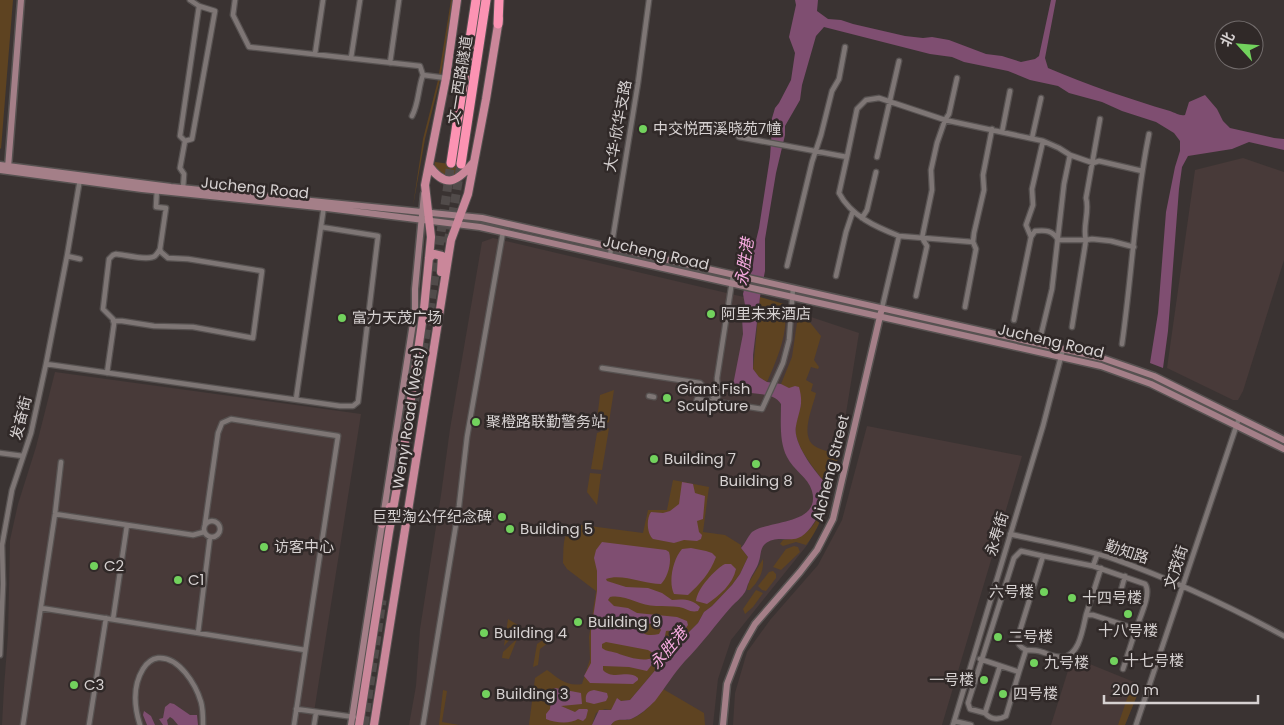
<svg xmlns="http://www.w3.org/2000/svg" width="1284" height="725" font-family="Poppins,'Noto Sans SC',sans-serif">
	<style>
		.built { fill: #483a39 }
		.green { fill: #5e4321 }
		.water { fill: #7f4e71; fill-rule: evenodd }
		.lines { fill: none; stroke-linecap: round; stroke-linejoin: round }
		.highway-tunnel { stroke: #514b4a; stroke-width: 9; stroke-dasharray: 9 4.5; stroke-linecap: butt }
		.street-casing { stroke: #575251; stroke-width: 7 }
		.secondary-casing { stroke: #575251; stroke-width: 9 }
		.primary-casing { stroke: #575251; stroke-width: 10 }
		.highway-casing { stroke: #575251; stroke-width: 11 }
		.street { stroke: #7e7675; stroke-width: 4.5 }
		.secondary { stroke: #a47f88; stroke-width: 6 }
		.primary { stroke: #ca879a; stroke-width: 8 }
		.highway { stroke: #fc93b3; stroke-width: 9 }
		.poi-dot { fill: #72d25d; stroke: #302928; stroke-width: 2 }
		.labels { text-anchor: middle; stroke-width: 5; stroke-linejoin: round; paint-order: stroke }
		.street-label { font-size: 15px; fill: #d6d1d1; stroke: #302928 }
		.poi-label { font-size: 15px; fill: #d6d1d1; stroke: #302928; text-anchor: start }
		.water-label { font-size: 16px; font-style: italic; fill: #f7abe0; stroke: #302928 }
	</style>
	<rect width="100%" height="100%" fill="#3a3332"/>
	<path class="built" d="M1243 158 1284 172V260L1243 391 1238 400H1233L1167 368 1195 170Z
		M493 238 769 303 859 333 842 438 828 502 808 544 731 640 718 679 713 725H409L416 686 420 629 441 495 450 429 482 242Z
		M55 372 361 414 312 725H2L4 687 8 635 10 540 18 504 36 447Z
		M867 426 1022 456 942 725H733L735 693 747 652 770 620 818 565 842 520Z
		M1075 658 1139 684 1138 693 1125 725H1051L1071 661Z"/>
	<path class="green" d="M0 0H13L1 149 0 148Z
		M451 0H453L441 74H439Z
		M438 80H440L425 139 413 206 423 139Z
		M435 162 465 166 458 177H442L434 168Z
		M760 297 784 304C790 331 777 359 767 382L759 377 753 369Z
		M799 309 821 336 814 360 819 367 818 369 811 367 806 380 813 384 811 391 816 393C813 407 801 432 812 444 818 450 831 452 839 454 831 484 826 521 806 545L796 542 783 546 780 544 783 540C816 538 819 515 828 487 826 481 822 480 819 475 810 463 799 449 796 435 792 417 810 403 795 386L789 389 781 384 792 357Z
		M614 390 609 422 596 428 600 395Z
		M609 428 602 470 591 469 597 433Z
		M590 473 601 474 597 505 587 492Z
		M673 480 709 487 703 532 725 535 741 545V548L748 557 740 574 732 585 712 606 704 612 698 623 680 641 630 700 621 701 618 699 611 710 605 709 596 713 592 725H529L535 678 547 670C558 678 567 687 582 684L590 659 589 637 596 591 567 569 563 563C564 547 561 524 582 525L643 533 648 510H667Z
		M794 546 798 547 800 552 781 570 773 567 786 549Z
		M763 559C764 571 759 581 750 590H747L749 582Z
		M773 571 776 574V578L766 591 762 590 758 586 769 572Z
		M756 590 763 593 753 607 745 614 743 609Z
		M508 619 521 627 504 646Z
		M549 636 548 643 540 649 538 665 533 667 537 644Z
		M517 639 509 659 502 658 503 652Z
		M663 689 704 713 705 725H611L615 720C620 719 626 721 631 719 645 714 655 700 663 689Z
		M443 690 447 691 442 722 459 725H439Z
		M1133 691H1136L1138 693 1125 725H1118L1129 693Z"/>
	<path class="water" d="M795 0H818L817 11 828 19 841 20 853 24 905 36 923 38 932 37 949 40 986 54 1002 56 1021 62 1035 59 1039 56 1051 0H1056L1045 58 1048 68C1088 85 1129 99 1170 111 1176 113 1179 116 1185 115L1189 102 1205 95 1217 109 1223 121 1230 128 1274 138 1284 139V150L1249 142 1232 149 1188 156 1182 167 1179 189 1168 331 1163 368 1150 363 1158 313 1166 212 1175 167 1180 151V141L1174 133 1156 122 1122 111 1102 102 1069 93 1058 86 1030 80 1008 71 964 62 952 57 930 54 824 27 816 36 802 85 800 100 785 126V135L776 173 765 239V271L760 297 753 355V369L759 377 767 382 781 384 789 388 795 386 799 387C804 405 799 410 796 426 792 442 816 474 827 484 829 498 813 533 798 538 788 542 776 535 765 544 760 548 761 556 759 561 757 569 751 575 749 582 747 585 747 589 745 592 742 597 736 602 732 606 716 624 702 644 685 661 674 673 665 688 655 701 649 707 639 716 631 719 623 721 616 717 611 725H592L599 710H611L617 698 621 701 630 700 680 641 698 623 704 612 712 606 732 585 740 574 748 557 741 548C745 544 748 536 752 532 769 520 821 525 812 491 808 477 793 470 787 457 779 442 781 421 781 404 771 388 745 399 733 385L743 334 742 318 745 305 743 294 759 228 770 157 772 128 770 125 775 108 779 103 791 80 795 53 789 37 796 5Z
		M682 482 693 484 695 493 705 496 703 519 697 521 699 532 702 535 701 539 697 541 684 540 674 543 653 539C647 534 646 519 651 512L663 513 670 511 679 504Z
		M488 507 492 511 494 517 491 524C484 521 482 514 485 508Z
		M602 542 666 550 669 552C672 562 668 577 661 584 645 584 621 573 606 579L607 581 626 587 648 588 662 593 672 600C683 599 692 599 700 607L698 611C690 613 686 608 679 607 672 606 663 606 656 606 639 606 626 594 610 597L608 600 614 606 628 608 637 613 677 617 687 621 688 625 683 632C677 633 672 630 666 631L665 636 671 641 666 650 656 655 648 650 606 642 602 644V648C607 652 611 651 617 653 627 657 642 662 653 658V663L647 671 629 667 603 666V670C613 681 628 669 638 678V680L633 684 590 683 584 676 591 663V631L597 591V571L594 558 596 550ZM640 623C648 624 657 622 661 630L659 634C650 636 643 636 638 627Z
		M691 548 706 551 712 553 716 557C710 573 700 584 688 595L674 594C668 582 673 559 682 549Z
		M725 564H731L736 569C733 584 719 596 707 604L696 601C697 589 715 569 725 564Z
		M555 688 581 693 582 704 561 706 575 712 579 709H587L588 710 586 718 583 721 578 719C571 724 555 723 546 719V714L550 709 552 690Z
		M594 690 607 693 608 697 606 701 594 704 586 702C585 695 587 691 594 690Z
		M170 703 174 704 190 715H197L198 725H178L173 719 170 717 167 720 168 725H163L159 719 163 718 165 707Z
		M144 711 151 716 155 725H147L143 715Z"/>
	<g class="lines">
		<path class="highway-tunnel" d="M448 243 461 164
			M414 405 430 309 451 163
			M364 725 382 600"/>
		<defs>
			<path id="street" d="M190 0 199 6 215 11 192 139 185 141 180 136 199 6
				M235 0 233 15 249 47 420 66 423 75
				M315 54 323 0
				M351 58 360 0
				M390 63 399 0
				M412 116C419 103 418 88 423 75L446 78
				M1002 132 1010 91
				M739 137 847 157 857 109 866 100 879 98 945 120 1043 141 1059 148 1070 155 1064 184 1052 289 1039 343
				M1032 138 1041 98
				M1070 155 1093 163 1099 161 1142 171
				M847 157 839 193C851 216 876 227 899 236L882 308
				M877 157 899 61
				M80 179 67 256 80 259
				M183 189 184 174 180 168 185 141
				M862 218 867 210 876 172
				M899 236 973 242
				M1031 237 1035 231C1045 230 1053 230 1058 240H1086L1092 239 1111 241 1134 247
				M610 255 638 83 649 0
				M67 256 46 364 340 406H353L358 402 378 236 321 227
				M787 266 812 162 821 135 832 91 839 79 845 47
				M836 276 846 232 853 211
				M916 296 927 246 922 238 932 190 931 170 937 143 945 120 949 114 957 78
				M965 307 976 249 973 242 974 233 984 190 983 175 992 129
				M1014 320 1031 237 1026 225 1033 205 1032 189 1043 141
				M113 321H122L154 326 193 327 253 338 262 271 188 259 168 258 161 252 160 249
				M1072 327 1086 240C1082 227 1090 212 1086 198L1100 119
				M1122 344C1132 274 1135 203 1149 134
				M602 368 700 383 718 402 762 409 783 363 789 340 793 288
				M107 373 114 324 113 319 103 309 109 259 113 255 116 254C125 255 149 261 155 256 156 255 159 251 160 249L166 208 156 207 157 188
				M649 396 654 397
				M296 399 324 206
				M695 408 697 399 718 402 717 378 733 275
				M0 453 23 456
				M55 514 193 535 204 532
				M204 529a8 8 0 1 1 16 0a8 8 0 1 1-16 0Z
				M205 524 218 433 222 423 231 419 338 436 294 725
				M1010 534C1044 542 1082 548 1114 559 1173 580 1229 606 1284 636
				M1097 555 1093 566 1145 584C1152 593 1140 617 1136 629
				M1043 556 1093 566
				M1120 594 1125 576
				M41 608 305 650
				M1086 615 1101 568
				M113 619 127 525
				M198 633 210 537
				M1026 650C1031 650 1037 650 1042 652 1048 654 1054 657 1061 657 1079 658 1083 628 1086 615H1093L1136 629 1123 669
				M0 655 3 584 2 545 12 490 31 433 46 364
				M980 659 1019 672 1006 716C999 720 991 720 985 713L1000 666
				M296 709 354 717
				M985 713 970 709 968 703 1014 558 1021 551 1043 556 1018 637C1017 644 1020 647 1026 650L1019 672
				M954 721 971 725
				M23 725 55 514 61 462
				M89 725 106 618
				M140 725C134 706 132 687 143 669 146 664 151 659 158 658 179 656 196 685 201 702 203 709 203 718 203 725
				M314 725 316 713
				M423 725 459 506 467 437 503 232
				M953 725 1043 426 1063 349
				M1136 725 1239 418"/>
			<path id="secondary" d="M0 165 171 187 482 218 1102 358 1154 376 1284 440
				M8 168 21 0
				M0 170 142 189 327 208 480 227 1101 366 1151 384 1284 449
				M351 725 415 310V289L424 194
				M723 725 727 684 740 650 755 624 800 572 817 550 833 519 881 312"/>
			<path id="primary" d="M429 166C446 189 457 182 473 163
				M429 258 434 254 442 256 441 272
				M382 524 390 507
				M359 725 389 532 404 448 424 309 431 237 425 185 446 78 457 0
				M374 725 451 240 468 194 486 99 499 19"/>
			<path id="highway" d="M498 24 499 0
				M451 163 476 0
				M461 164 486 0"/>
		</defs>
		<use href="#street" class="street-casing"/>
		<use href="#secondary" class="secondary-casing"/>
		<use href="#primary" class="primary-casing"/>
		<use href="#highway" class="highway-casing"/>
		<use href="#street" class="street"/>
		<use href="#secondary" class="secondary"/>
		<use href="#primary" class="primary"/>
		<use href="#highway" class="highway"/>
	</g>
	<g class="poi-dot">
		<circle cx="643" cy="129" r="5"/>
		<circle cx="711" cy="314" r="5"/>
		<circle cx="342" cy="318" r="5"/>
		<circle cx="667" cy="398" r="5"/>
		<circle cx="476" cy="422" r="5"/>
		<circle cx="654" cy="459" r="5"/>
		<circle cx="756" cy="464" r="5"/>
		<circle cx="502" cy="517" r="5"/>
		<circle cx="510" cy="529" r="5"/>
		<circle cx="264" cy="547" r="5"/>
		<circle cx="94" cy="566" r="5"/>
		<circle cx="178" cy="580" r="5"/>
		<circle cx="1044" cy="592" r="5"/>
		<circle cx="1072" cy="598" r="5"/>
		<circle cx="1128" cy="614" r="5"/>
		<circle cx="578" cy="622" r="5"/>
		<circle cx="484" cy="633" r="5"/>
		<circle cx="998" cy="637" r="5"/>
		<circle cx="1114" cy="661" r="5"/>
		<circle cx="1034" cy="663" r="5"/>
		<circle cx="984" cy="680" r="5"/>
		<circle cx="74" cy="685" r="5"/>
		<circle cx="486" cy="694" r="5"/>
		<circle cx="1003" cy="694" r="5"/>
	</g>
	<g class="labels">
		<g class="street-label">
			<text transform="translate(460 80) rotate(-81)" y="5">文一西路隧道</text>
			<text transform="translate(618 126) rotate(-80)" y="5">大华·欣华支路</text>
			<text transform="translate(255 188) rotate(6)" y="5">Jucheng Road</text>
			<text transform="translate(656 253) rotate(13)" y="5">Jucheng Road</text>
			<text transform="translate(1051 341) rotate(13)" y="5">Jucheng Road</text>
			<text transform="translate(21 418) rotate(-76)" y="5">发奋街</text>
			<text transform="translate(409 418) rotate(-81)" y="5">Wenyi Road (West)</text>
			<text transform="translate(831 468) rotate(-76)" y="5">Aicheng Street</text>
			<text transform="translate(997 534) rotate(-73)" y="5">永寿街</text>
			<text transform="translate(1127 552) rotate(18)" y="5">勤知路</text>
			<text transform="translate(1176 567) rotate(-72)" y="5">文茂街</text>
		</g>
		<g class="poi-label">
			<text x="653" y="134">中交悦西溪晓苑7幢</text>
			<text x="721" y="319">阿里未来酒店</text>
			<text x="352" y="323">富力天茂广场</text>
			<text x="677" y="394">Giant Fish<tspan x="677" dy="17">Sculpture</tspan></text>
			<text x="486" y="427">聚橙路联勤警务站</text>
			<text x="664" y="464">Building 7</text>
			<text x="756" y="486" text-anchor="middle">Building 8</text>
			<text x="492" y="522" text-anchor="end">巨型淘公仔纪念碑</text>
			<text x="520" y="534">Building 5</text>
			<text x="274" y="552">访客中心</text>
			<text x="104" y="571">C2</text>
			<text x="188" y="585">C1</text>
			<text x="1034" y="597" text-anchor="end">六号楼</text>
			<text x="1082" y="603">十四号楼</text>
			<text x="588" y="627">Building 9</text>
			<text x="1128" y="636" text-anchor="middle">十八号楼</text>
			<text x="494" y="638">Building 4</text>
			<text x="1008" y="642">二号楼</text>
			<text x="1124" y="666">十七号楼</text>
			<text x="1044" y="668">九号楼</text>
			<text x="974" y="685" text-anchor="end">一号楼</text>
			<text x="84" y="690">C3</text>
			<text x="496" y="699">Building 3</text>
			<text x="1013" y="699">四号楼</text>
		</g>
		<g class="water-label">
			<text transform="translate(744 262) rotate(-82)" y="6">永胜港</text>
			<text transform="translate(668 648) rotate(-50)" y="6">永胜港</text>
		</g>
	</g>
	<g transform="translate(1239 45) rotate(296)"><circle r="24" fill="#302928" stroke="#726c6c"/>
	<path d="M0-4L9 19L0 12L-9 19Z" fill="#72d25d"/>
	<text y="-8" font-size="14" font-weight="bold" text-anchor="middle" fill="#d6d1d1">北</text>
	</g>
	<path d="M1104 695v8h154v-8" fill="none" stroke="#d6d1d1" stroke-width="2.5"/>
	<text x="1112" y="695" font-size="15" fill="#d6d1d1" stroke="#302928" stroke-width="4" paint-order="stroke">200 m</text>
</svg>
